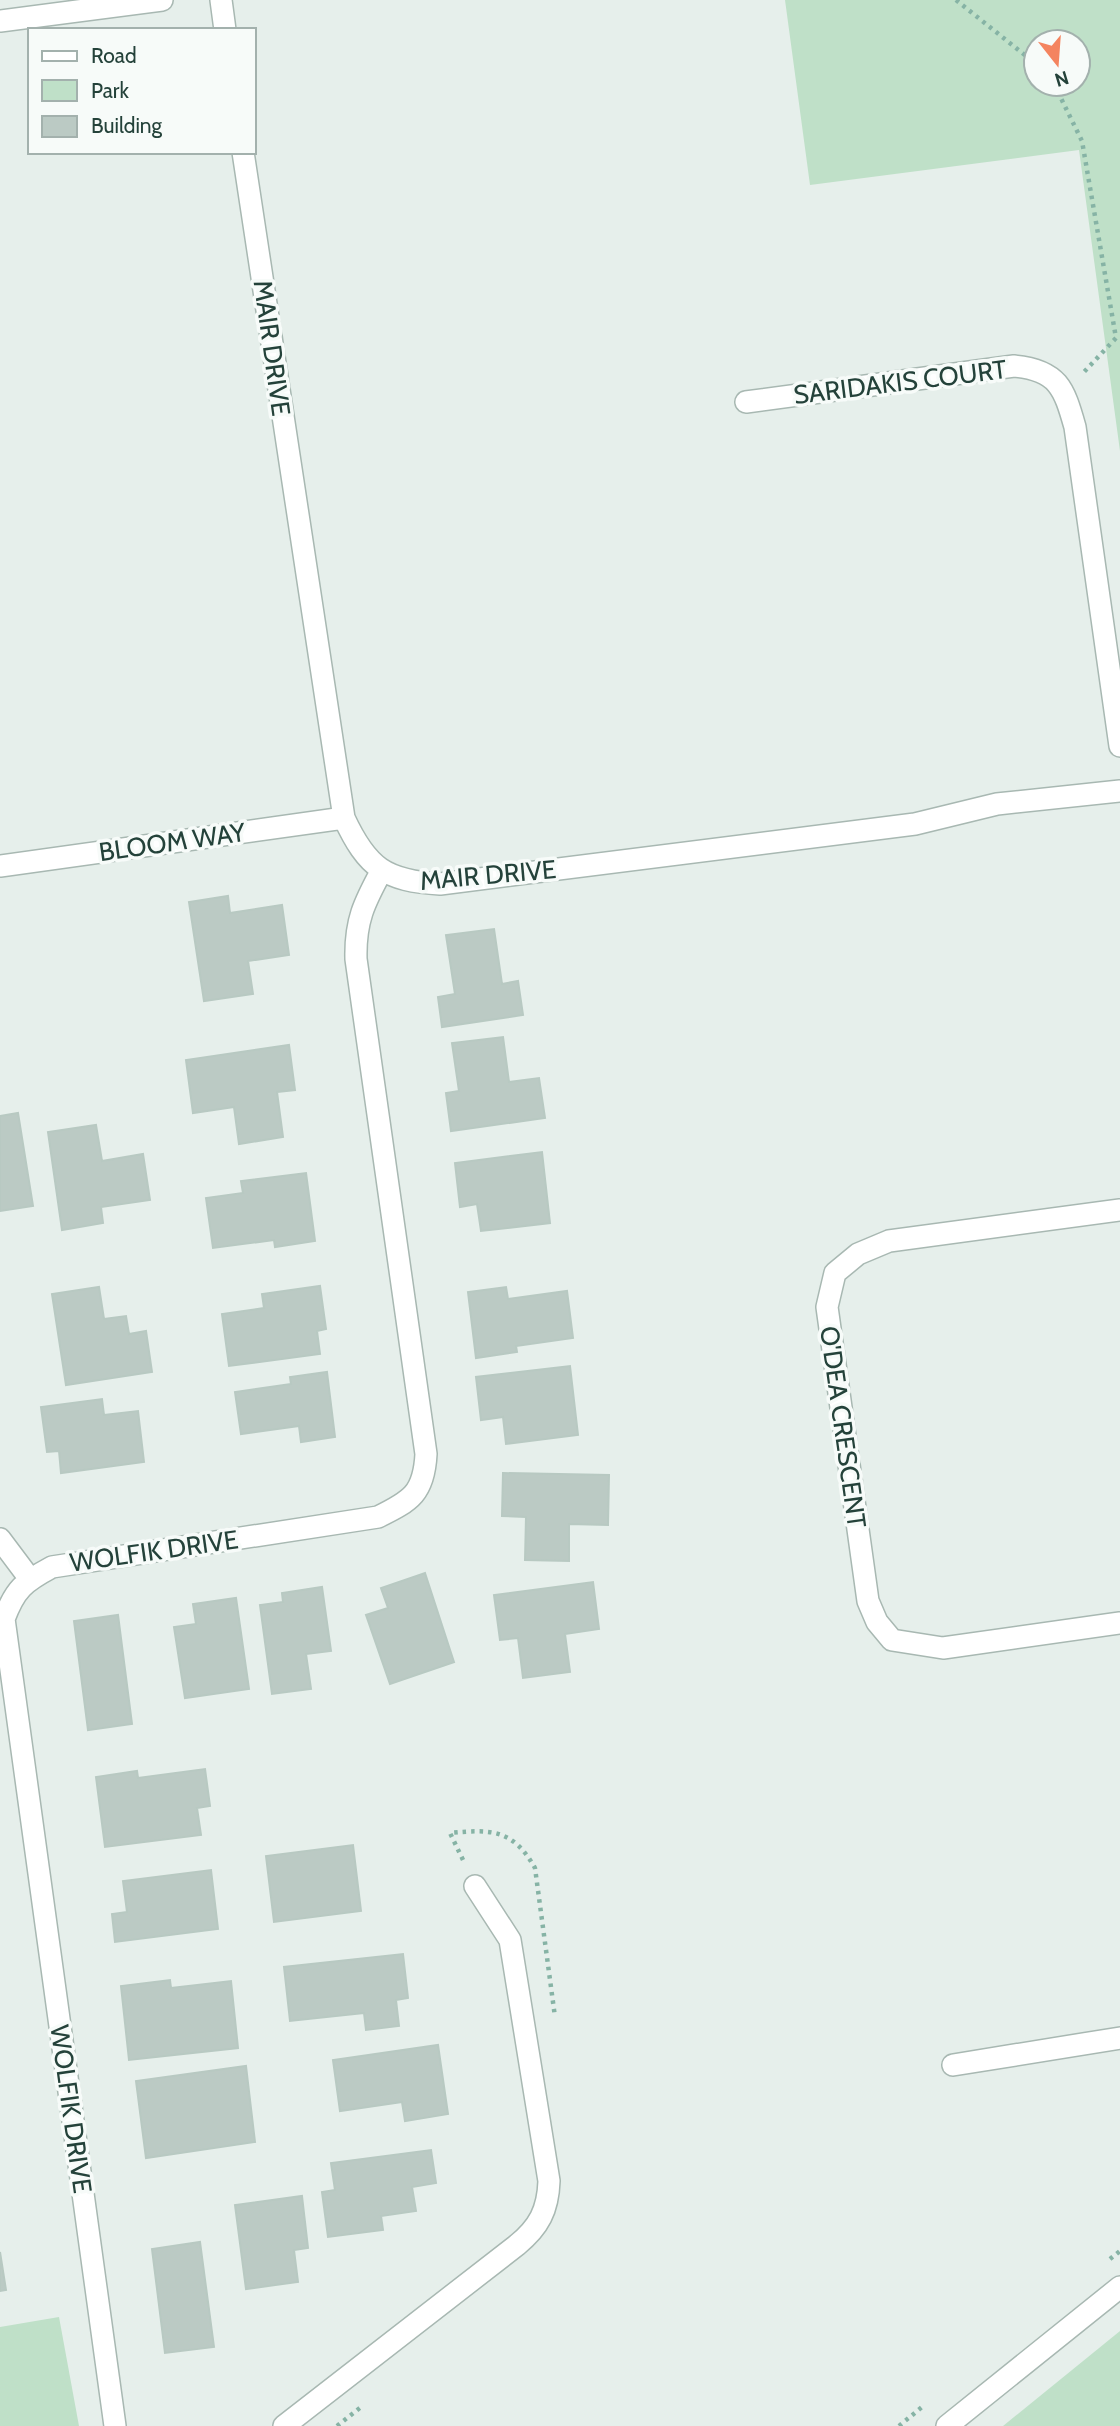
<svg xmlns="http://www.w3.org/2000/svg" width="1120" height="2426" font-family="Cabin,sans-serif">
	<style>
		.green { fill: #bfe0c8; fill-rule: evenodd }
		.building { fill: #bbcac4; stroke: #b8c9c2; stroke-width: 2 }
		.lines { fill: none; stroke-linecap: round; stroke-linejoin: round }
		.minor-casing { stroke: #a8b8b2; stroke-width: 24 }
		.tertiary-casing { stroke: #a8b8b2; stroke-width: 24 }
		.path { stroke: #86b3a5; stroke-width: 4.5; stroke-dasharray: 3.5 5; stroke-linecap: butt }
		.minor { stroke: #fff; stroke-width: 21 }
		.tertiary { stroke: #fff; stroke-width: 21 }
		.labels { text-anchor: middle; stroke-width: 7; stroke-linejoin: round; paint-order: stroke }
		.street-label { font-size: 26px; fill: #24423a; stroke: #f7fbf9 }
	</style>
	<rect width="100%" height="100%" fill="#e6efeb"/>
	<path class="green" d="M785 0H1120V451L1079 150 810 185ZM1036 42H1078V84H1036Z
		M59 2317 79 2426H0V2327Z
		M1120 2331V2426H1003Z"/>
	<path class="building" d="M228 896 230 913 282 905 289 955 248 961 253 994 204 1001 189 902Z
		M494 929 502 984 518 981 523 1015 442 1027 438 997 455 994 446 935Z
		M503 1037 509 1082 539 1078 545 1118 451 1131 446 1093 459 1091 452 1043Z
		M289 1045 295 1090 277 1092 283 1137 239 1144 234 1107 193 1113 186 1060Z
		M18 1113 33 1206 0 1211V1116Z
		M96 1125 102 1161 143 1154 150 1200 101 1207 103 1223 62 1230 48 1132Z
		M542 1152 550 1223 481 1231 477 1204 460 1207 455 1163Z
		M306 1173 315 1241 275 1247 274 1240 213 1248 206 1198 243 1193 241 1181Z
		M320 1286 326 1329 317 1331 320 1354 229 1366 222 1314 264 1308 262 1294Z
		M99 1287 104 1319 126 1316 129 1334 146 1331 152 1372 66 1385 52 1294Z
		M506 1287 508 1299 567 1291 573 1338 516 1346 517 1352 476 1358 468 1292Z
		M570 1366 578 1435 506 1444 503 1417 481 1420 476 1377Z
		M327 1372 335 1437 301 1442 299 1426 241 1434 235 1392 291 1384 290 1377Z
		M102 1399 104 1415 138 1411 144 1462 61 1473 59 1451 47 1452 41 1407Z
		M503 1473 609 1475 608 1525 569 1524V1561L525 1560 526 1517 502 1516Z
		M425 1573 454 1662 390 1684 366 1615 388 1608 381 1588Z
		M593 1582 599 1629 565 1634 570 1672 523 1678 518 1638 500 1640 494 1595Z
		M322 1587 331 1651 306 1654 311 1689 272 1694 260 1605 283 1602 282 1593Z
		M236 1598 249 1689 185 1698 174 1627 196 1624 193 1604Z
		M118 1615 132 1724 88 1730 74 1621Z
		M205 1769 210 1806 197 1808 201 1835 105 1847 96 1777 137 1771 138 1778Z
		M353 1845 361 1911 274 1922 266 1856Z
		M211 1870 218 1929 115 1942 112 1914 127 1912 123 1881Z
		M403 1954 408 1998 396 2000 399 2026 366 2030 364 2013 290 2021 284 1967Z
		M170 1980 171 1988 231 1981 238 2048 129 2060 121 1986Z
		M438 2045 448 2114 405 2121 402 2102 340 2111 333 2060Z
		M246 2066 255 2142 146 2158 136 2081Z
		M431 2150 436 2183 412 2187 416 2211 381 2216 383 2230 328 2237 322 2192 335 2190 331 2163Z
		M302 2196 308 2248 294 2250 298 2282 246 2289 235 2205Z
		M200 2242 214 2347 165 2353 152 2249Z
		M0 2252 6 2290 0 2291Z"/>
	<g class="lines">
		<defs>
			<path id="minor" d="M221 0 225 30
				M243 152 344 818C367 868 386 881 440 884L915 824 997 804 1120 791
				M746 402 1014 366C1058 370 1064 388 1075 427L1120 746
				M0 866 344 818
				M1120 1210 889 1241 858 1254 835 1273 827 1307 868 1601 877 1622 892 1640 943 1648 1120 1623
				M0 1539 30 1579
				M953 2065 1120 2038
				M115 2426 4 1619C15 1589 24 1582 52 1567L378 1517C411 1501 424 1493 426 1454L356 959C355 921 364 903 382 870
				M284 2426 517 2245C539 2227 548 2210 549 2181L510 1940 475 1886
				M947 2426 1120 2287"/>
			<path id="tertiary" d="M0 21 162 0"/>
		</defs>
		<use href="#minor" class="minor-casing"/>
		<use href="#tertiary" class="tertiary-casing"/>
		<path class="path" d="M956 0 1036 64
			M1054 84 1082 141 1116 338 1084 372
			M463 1860 450 1833C491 1829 513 1829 535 1868L555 2017
			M1110 2259 1120 2251
			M337 2426 361 2407
			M899 2426 922 2407"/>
		<use href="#minor" class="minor"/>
		<use href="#tertiary" class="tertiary"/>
	</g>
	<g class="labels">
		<g class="street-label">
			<text transform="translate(272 348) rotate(82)" y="9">MAIR DRIVE</text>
			<text transform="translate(900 382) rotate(-7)" y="9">SARIDAKIS COURT</text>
			<text transform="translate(172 842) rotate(-8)" y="9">BLOOM WAY</text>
			<text transform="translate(488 875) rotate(-5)" y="9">MAIR DRIVE</text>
			<text transform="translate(843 1427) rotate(82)" y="9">O'DEA CRESCENT</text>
			<text transform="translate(154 1551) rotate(-8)" y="9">WOLFIK DRIVE</text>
			<text transform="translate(71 2109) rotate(82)" y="9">WOLFIK DRIVE</text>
		</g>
	</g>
	<rect x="28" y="28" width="228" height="126" fill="#f7fbf9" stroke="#a3b1ad" stroke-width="2"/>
	<rect x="42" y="51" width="35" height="10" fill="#ffffff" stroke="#a3b1ad" stroke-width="2"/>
	<text x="91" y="63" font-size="21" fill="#24423a">Road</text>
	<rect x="42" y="80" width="35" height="21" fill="#bfe0c8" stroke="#a3b1ad" stroke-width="2"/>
	<text x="91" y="98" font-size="21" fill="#24423a">Park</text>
	<rect x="42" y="116" width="35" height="21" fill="#bbcac4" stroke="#a3b1ad" stroke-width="2"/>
	<text x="91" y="133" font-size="21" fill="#24423a">Building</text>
	<g transform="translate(1057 63) rotate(163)"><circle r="33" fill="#f7fbf9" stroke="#a3b1ad" stroke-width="2"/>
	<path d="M0-5L12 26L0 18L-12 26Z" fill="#f4845f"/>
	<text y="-10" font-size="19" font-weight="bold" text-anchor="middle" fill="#24423a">N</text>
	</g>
</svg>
